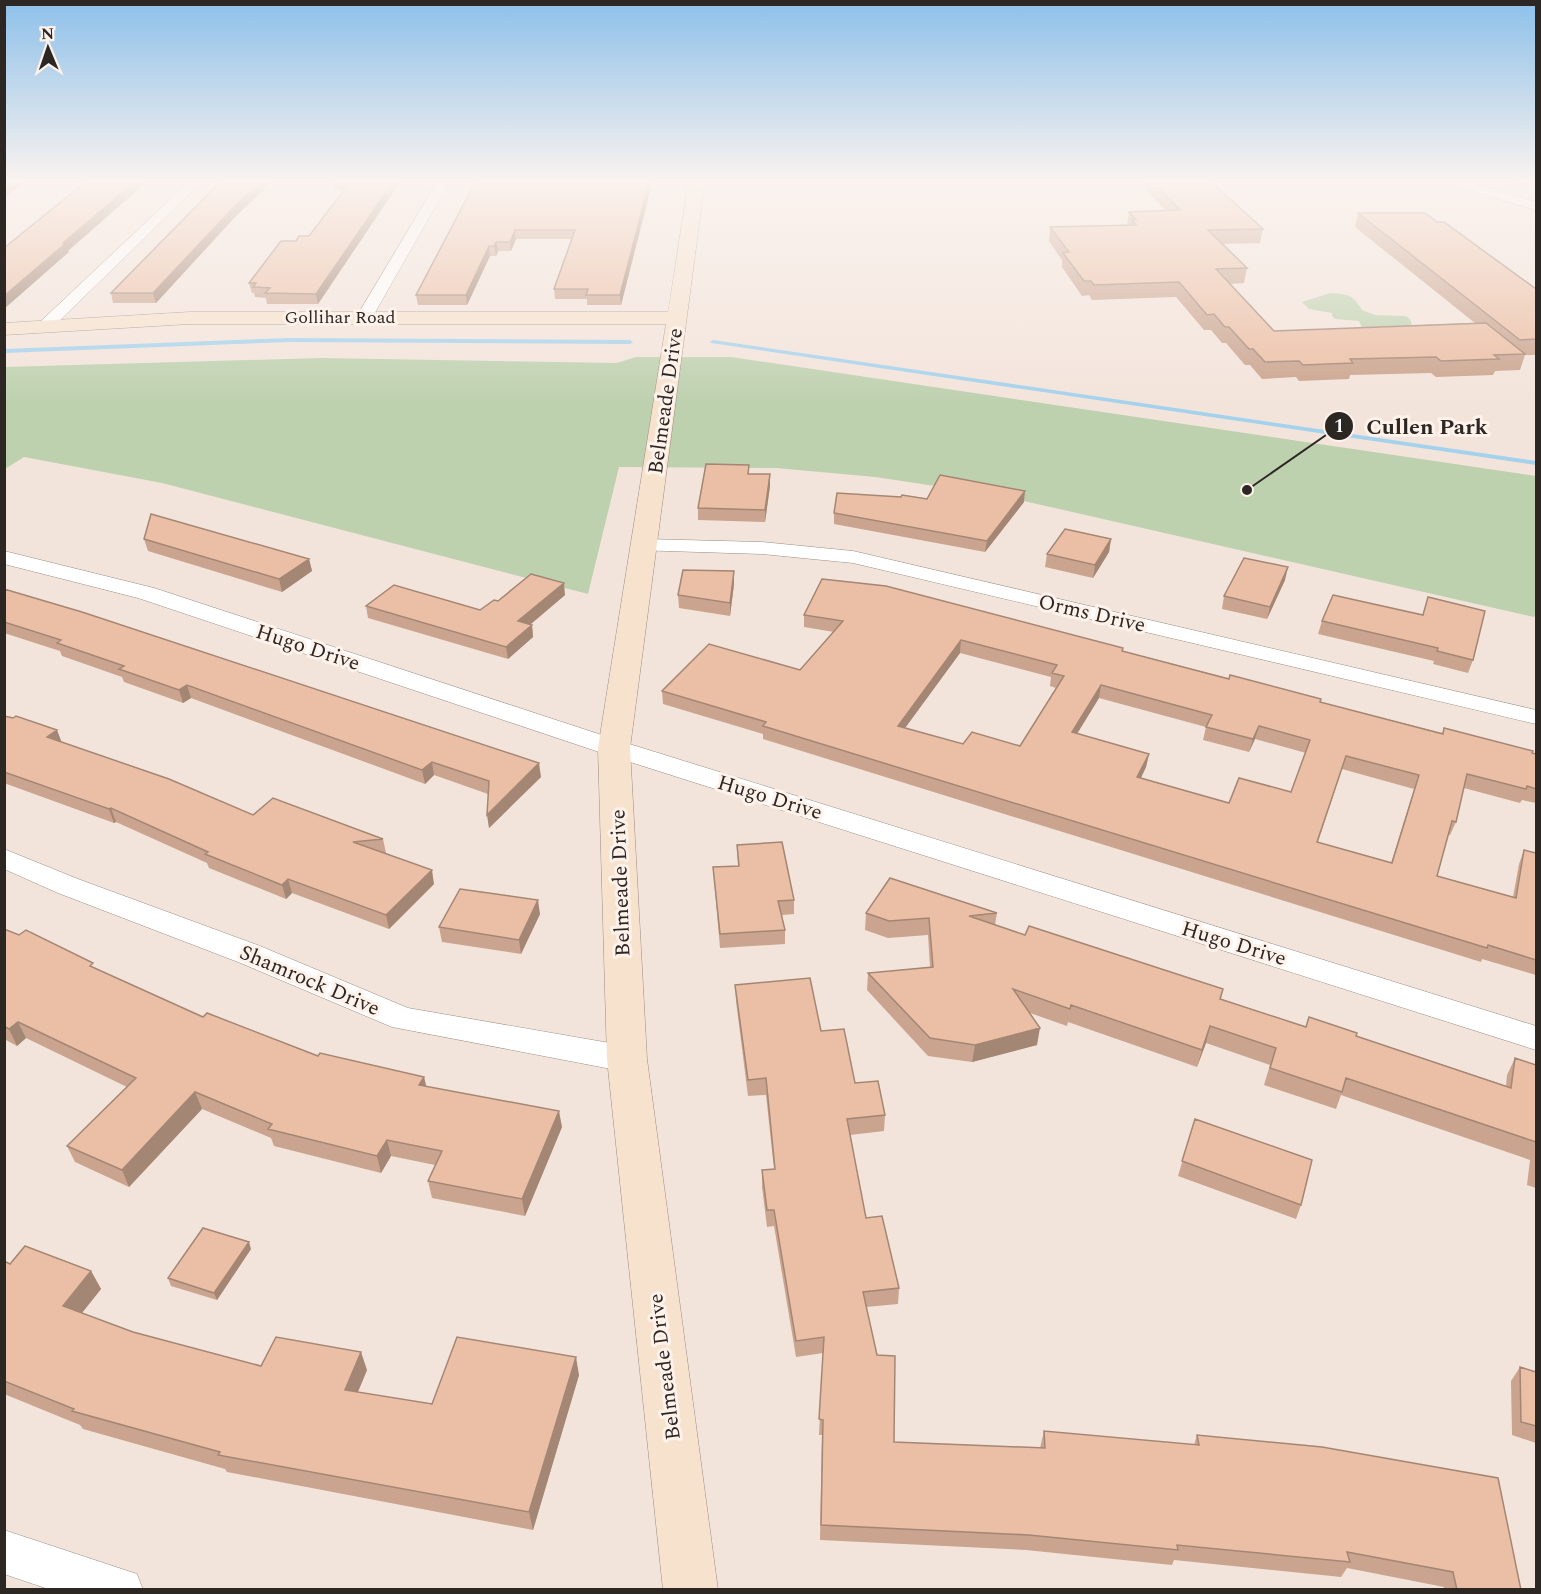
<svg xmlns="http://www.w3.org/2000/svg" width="1541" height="1594" font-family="Spectral,serif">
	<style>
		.green { fill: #bed1af }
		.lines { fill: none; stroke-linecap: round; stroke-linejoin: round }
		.stream { fill: #a4d2ed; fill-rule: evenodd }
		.street-casing { stroke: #9b8d85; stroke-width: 1 }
		.secondary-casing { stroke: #9b8d85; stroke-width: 1 }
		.street { fill: #fff; fill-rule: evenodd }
		.secondary { fill: #f6e2cd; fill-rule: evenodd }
		.wall { fill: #caa48e; fill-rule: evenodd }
		.shaded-wall { fill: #a48674 }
		.building { fill: #ebbfa5; stroke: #a48674; stroke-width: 1.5; fill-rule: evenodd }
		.labels { text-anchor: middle; stroke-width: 6; stroke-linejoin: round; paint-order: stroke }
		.far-street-label { font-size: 18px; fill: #2d2724; stroke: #fef2eb }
		.street-label { font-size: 21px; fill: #2d2724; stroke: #fef2eb }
		.leader { fill: none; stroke: #2d2724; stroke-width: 2 }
		.callout-dot { fill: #2d2724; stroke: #fef2eb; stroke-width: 2 }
		.mark-label { font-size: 18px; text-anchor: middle; font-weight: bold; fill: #fff }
		.callout-label { font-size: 22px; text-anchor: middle; font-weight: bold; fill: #2d2724; stroke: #fef2eb; stroke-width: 6; stroke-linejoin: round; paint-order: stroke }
	</style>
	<rect width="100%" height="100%" fill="#f3e4db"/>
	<path class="green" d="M1330 293C1349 295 1352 293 1362 310L1375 315 1405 316 1409 318 1412 324 1386 334 1363 330 1359 321 1335 319 1332 316V313L1309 309 1302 302Z
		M636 357H731L1536 476V614L1534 617 1002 496 875 477 776 468 619 467 588 594 162 483 24 457 5 469V367L321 358 617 363Z"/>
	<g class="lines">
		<path class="stream" d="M289 338 630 340 633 342 630 344 289 342 4 353V349Z
			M713 340 1536 461V465L711 343 710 342Z"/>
		<defs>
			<path id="street" d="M192 179H205L51 329H39L37 326 39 323Z
				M439 179H451L373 316 371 319H359L357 316Z
				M1441 179H1459L1536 202V210L1442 182Z
				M643 539 762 542 853 551 1536 710V724L853 563 762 554 635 550 632 545 635 540Z
				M4 551 154 588 623 742 1536 1026V1050L605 754 138 598 4 564Z
				M4 849 78 879 260 946 408 1008 627 1046 639 1050 643 1059 639 1068 627 1072 392 1027 238 962 58 893 4 869Z
				M4 1530 137 1574 143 1590H51L4 1574Z"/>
			<path id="secondary" d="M689 179H705L630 748 647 1059 718 1590H663L607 1059 598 748 666 324H190L4 335V323L190 312H668Z"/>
		</defs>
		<use href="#street" class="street-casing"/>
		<use href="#secondary" class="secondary-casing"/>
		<use href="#street" class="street"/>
		<use href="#secondary" class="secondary"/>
	</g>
	<path class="wall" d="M223 179H402L318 304H267L266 298 255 297 254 293H252L249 283 296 241 309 236 344 190H334L333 181H273L235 217 156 303H113L111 293Z
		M477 179H652L648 199 621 305H587V299H555L554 289 572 239H516L511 251H498L496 256H490L467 305H418L416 295Z
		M1146 179H1208L1263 229 1260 243 1222 244 1247 268 1244 283 1229 284 1274 331 1475 323 1355 227 1358 213 1437 222 1536 289V355H1525L1520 370 1495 371 1493 375 1436 377 1431 373 1350 375 1349 379 1299 381 1296 377 1262 379 1250 365H1245L1226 343H1222L1211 330H1204L1176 297 1092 300 1089 295 1082 296 1062 267V260L1049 241 1050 227 1127 225 1129 212 1165 210 1144 188Z
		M1495 179H1536V187Z
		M749 465V474L770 486 765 522 698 520V508Z
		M927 499 1024 502 985 552 834 524V513Z
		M144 539 309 559 312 571 282 592 148 551Z
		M1111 539 1109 552 1093 578 1045 567 1047 554Z
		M1285 580 1267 619 1222 609 1224 596Z
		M734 584 730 616 679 608 678 595Z
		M4 589 541 777 489 828 488 794 434 775 425 784 191 698 183 703 124 682 122 677 62 656 60 651 4 633Z
		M565 595 530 625H532L533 637 508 659 368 618 366 606 480 610 498 601Z
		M804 615 1123 648V651L1320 702 1442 733 1444 728 1536 754V803L1522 800 1520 803 1464 788 1456 822 1450 835H1448L1437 876 1513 897 1519 864 1524 850 1536 853V975L1482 959 1481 962 763 739V734L663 704 662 691 800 670 834 632 804 627ZM960 653 1051 677 1050 686 1056 688 1020 746 963 744 905 728ZM1099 698 1206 727 1203 740 1249 752 1255 739 1306 753 1291 792 1229 803 1141 778 1146 767 1149 754 1077 734ZM1342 769 1414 789 1391 863 1318 842Z
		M1422 615 1473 660 1468 673 1433 664 1434 661 1318 634 1322 621Z
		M4 716 61 742 253 815 383 839 386 853 434 884 389 929 292 893 286 899 209 868 207 863 116 822 114 823 4 783Z
		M737 845 794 900V914L782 915 785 930V944L720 948 713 867 738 866Z
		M866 913H997L995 925 1025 935 1223 989 1221 999 1305 1027 1356 1036 1506 1086 1507 1075 1515 1058 1536 1065V1188L1527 1185 1530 1160 1341 1095 1336 1109 1264 1085 1270 1065 1206 1043 1197 1067 1068 1022 1067 1026 1030 1013 1037 1045 972 1062 928 1056 867 990 868 973 930 967 928 935 888 938 865 930Z
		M540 914 521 954 442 942 439 927Z
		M4 929 203 1017 318 1056 424 1077 426 1086 562 1127 525 1216 432 1198 428 1181 435 1165 391 1156 381 1173 274 1146 271 1138 202 1109 129 1187 75 1162 67 1146 127 1087 26 1038 17 1046 4 1039Z
		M735 985 821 1031 855 1083 885 1115 884 1131 850 1135 866 1218 899 1288 898 1304 866 1307 894 1442 1040 1448 1044 1431 1194 1445 1197 1435 1521 1590H1444V1587L1347 1568 1341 1577 1174 1560 1172 1565 1026 1550 820 1540 822 1435H819L823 1353 796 1357 774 1226 767 1227 762 1187V1170L774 1169 766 1095 748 1096 736 1001Z
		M1195 1119 1301 1205 1296 1219 1178 1176Z
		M251 1249 217 1300 171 1286 168 1278Z
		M4 1261 10 1264 91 1271 101 1289 82 1313 133 1332 261 1366 367 1370 358 1392 432 1404 579 1375 533 1530 227 1472 225 1469 83 1429 80 1425 4 1394Z
		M1520 1367 1536 1372V1443L1512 1435 1511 1381Z"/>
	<path class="shaded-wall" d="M16 179H32L4 197V186Z
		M138 179H150L68 251 69 252 4 309V296L63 243Z
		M264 179H272L273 181 235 217 156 303 153 293 233 208Z
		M395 179H402L318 304 316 294Z
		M650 179H652L648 199 621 305 620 295Z
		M515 230 516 239 511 251 510 242Z
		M496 242 498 251 496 256 494 246Z
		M489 246 490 256 467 305 466 295Z
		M770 474V486L765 522V510Z
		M1025 491 1024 502 985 552 987 541Z
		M1111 539 1109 552 1093 578 1095 565Z
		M309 559 312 571 282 592 279 579Z
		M1288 567 1285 580 1267 619 1270 607Z
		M734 571V584L730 616V603Z
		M564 583 565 595 520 633 518 621Z
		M532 625 533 637 508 659 506 647Z
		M961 640 960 653 897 739 898 726Z
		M187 685 191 698 183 703 179 690Z
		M1101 685 1099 698 1070 745 1072 732Z
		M1259 726 1255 739 1249 752 1253 739Z
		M57 730 62 743 47 737Z
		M1149 754 1146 767 1135 790 1137 777Z
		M432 762 434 775 425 784 422 770Z
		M539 763 541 777 489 828 487 815Z
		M111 808 116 822 114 823 109 809Z
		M432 870 434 884 389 929 386 915Z
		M288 879 292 893 286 899 282 885Z
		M538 900 540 914 521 954 519 940Z
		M18 1022 26 1038 17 1046 9 1029Z
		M1210 1026 1206 1043 1197 1067 1202 1050Z
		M1040 1028 1037 1045 972 1062 975 1045Z
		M424 1077 428 1094 419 1085Z
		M195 1092 202 1109 129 1187 122 1170Z
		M559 1111 562 1127 525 1216 522 1199Z
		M387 1140 391 1156 381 1173 377 1156Z
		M249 1242 251 1249 217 1300 214 1293Z
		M91 1271 101 1289 73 1324 63 1306Z
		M361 1352 367 1370 351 1408 345 1390Z
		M576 1357 579 1375 533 1530 529 1512Z"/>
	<path class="building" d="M4 179H16L4 186Z
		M89 179H138L63 243H66L4 296V248Z
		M223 179H264L233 208 153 293H111Z
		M334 179H395L316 294 265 293 270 288 253 287 256 283H249L281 241H296L299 236H309L351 181H332Z
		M477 179H650L620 295H586L588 289H554L575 230H515L510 242H496L494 246H489L466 295H416Z
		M1150 179H1208L1263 229 1208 230 1247 268 1216 269 1274 331 1486 323 1525 354 1494 355 1499 359 1441 361 1436 357 1350 359 1353 363 1303 365 1299 361 1265 362 1253 349H1249L1229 327H1225L1214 314 1207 315 1179 282 1094 285 1091 281H1084L1063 253 1069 252 1050 227 1136 225 1132 220 1136 219 1129 212 1180 210Z
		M1358 213H1425L1437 222H1444L1536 289V339L1520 340Z
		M706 464 749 465 748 474H770L765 510 698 508Z
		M940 475 1025 491 987 541 834 513 837 493 901 497 902 495 927 499Z
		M151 514 309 559 279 579 144 539Z
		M1065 529 1111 539 1095 565 1047 554Z
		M1244 558 1288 567 1270 607 1224 596Z
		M683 570 734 571 730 603 678 595Z
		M531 574 564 583 518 621 532 625 506 647 366 606 394 585 480 610 494 600 498 601Z
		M822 579 886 586 1123 648 1122 651 1229 679 1230 675 1321 699 1320 702 1443 734 1444 728 1533 751 1532 753 1536 754V789L1527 786 1526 789 1467 774 1456 822 1452 821 1437 876 1516 898 1524 850 1536 853V960L1488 945 1487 948 763 726 766 722 662 691 709 644 800 670 843 621 804 615ZM961 640 1057 665 1052 673 1064 676 1020 746 972 732 963 744 898 726ZM1101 685 1212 715 1206 727 1253 739 1259 726 1310 740 1291 792 1239 778 1229 803 1137 777 1149 754 1072 732ZM1346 756 1419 775 1392 863 1317 842Z
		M4 589 82 612 539 763 487 815 489 781 432 762 422 770 187 685 179 690 119 669 124 666 57 643 61 640 4 622Z
		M1333 595 1423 615 1428 597 1485 611 1473 660 1437 651 1438 648 1322 621Z
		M4 716 13 718 16 716 57 730 47 737 169 779 253 815 273 798 383 839 353 842 432 870 386 915 288 879 282 885 205 854 208 852 111 808 109 809 4 772Z
		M782 842 794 900 778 901 785 930 720 934 713 867 739 866 737 845Z
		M890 878 997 913 969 916 1025 935 1029 926 1223 989 1220 999 1306 1027 1309 1017 1357 1033 1356 1036 1511 1088 1515 1058 1536 1065V1142L1346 1078 1342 1092 1270 1068 1276 1048 1210 1026 1202 1050 1071 1005 1070 1009 1013 989 1040 1028 975 1045 930 1038 868 973 933 967 929 918 889 921 866 913Z
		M460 889 538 900 519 940 439 927Z
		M4 929 19 935 26 930 93 963 90 966 203 1017 207 1013 318 1056 320 1053 424 1077 419 1085 559 1111 522 1199 428 1181 442 1151 387 1140 377 1156 268 1129 272 1124 195 1092 122 1170 67 1146 136 1078 18 1022 9 1029 4 1026Z
		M810 978 821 1031 844 1029 855 1083 878 1081 885 1115 847 1119 866 1218 882 1216 899 1288 863 1292 877 1355 895 1356 894 1442 1045 1448 1044 1431 1199 1445 1197 1435 1322 1447 1498 1478 1521 1590H1457L1453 1572 1347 1552 1350 1562 1177 1545 1178 1550 1029 1535 821 1525 823 1420 819 1419 824 1337 796 1341 774 1210H767L762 1170 775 1169 766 1078 748 1080 735 985Z
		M1195 1119 1312 1160 1301 1205 1182 1161Z
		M203 1228 249 1242 214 1293 168 1278Z
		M25 1246 91 1271 63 1306 133 1332 261 1366 276 1337 361 1352 345 1390 432 1404 457 1337 576 1357 529 1512 218 1455 220 1452 72 1411 74 1409 4 1381V1261L10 1264Z
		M1520 1367 1536 1372V1426L1521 1422Z"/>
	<linearGradient id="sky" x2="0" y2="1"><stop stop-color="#8dc0ea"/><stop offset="0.45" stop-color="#faf3ef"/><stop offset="1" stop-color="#faf3ef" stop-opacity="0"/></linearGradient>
	<rect width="1541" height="402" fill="url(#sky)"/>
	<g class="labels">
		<g class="far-street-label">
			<text x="340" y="323">Gollihar Road</text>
		</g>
		<g class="street-label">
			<text transform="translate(665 401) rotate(-82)" y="7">Belmeade Drive</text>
			<text transform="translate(1092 613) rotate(13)" y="7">Orms Drive</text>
			<text transform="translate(308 647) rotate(18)" y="7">Hugo Drive</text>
			<text transform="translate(770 797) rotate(17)" y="7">Hugo Drive</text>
			<text transform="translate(620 883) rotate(-92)" y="7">Belmeade Drive</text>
			<text transform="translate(1234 943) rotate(17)" y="7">Hugo Drive</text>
			<text transform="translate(310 980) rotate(23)" y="7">Shamrock Drive</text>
			<text transform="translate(664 1367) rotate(-97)" y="7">Belmeade Drive</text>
		</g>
	</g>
	<path class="leader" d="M1247 490L1339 426"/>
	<g class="callout-dot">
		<circle cx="1247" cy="490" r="6"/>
		<circle cx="1339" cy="426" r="15"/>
	</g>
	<g class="mark-label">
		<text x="1339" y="432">1</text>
	</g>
	<g class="callout-label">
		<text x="1427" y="434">Cullen Park</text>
	</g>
	<rect width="1541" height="1594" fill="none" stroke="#2d2724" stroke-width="12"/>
	<g transform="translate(48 48) rotate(358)" stroke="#fef2eb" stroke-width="4.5" paint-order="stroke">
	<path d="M0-4.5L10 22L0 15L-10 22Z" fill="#2d2724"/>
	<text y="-9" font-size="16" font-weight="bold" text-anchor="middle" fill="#2d2724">N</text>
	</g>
</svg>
